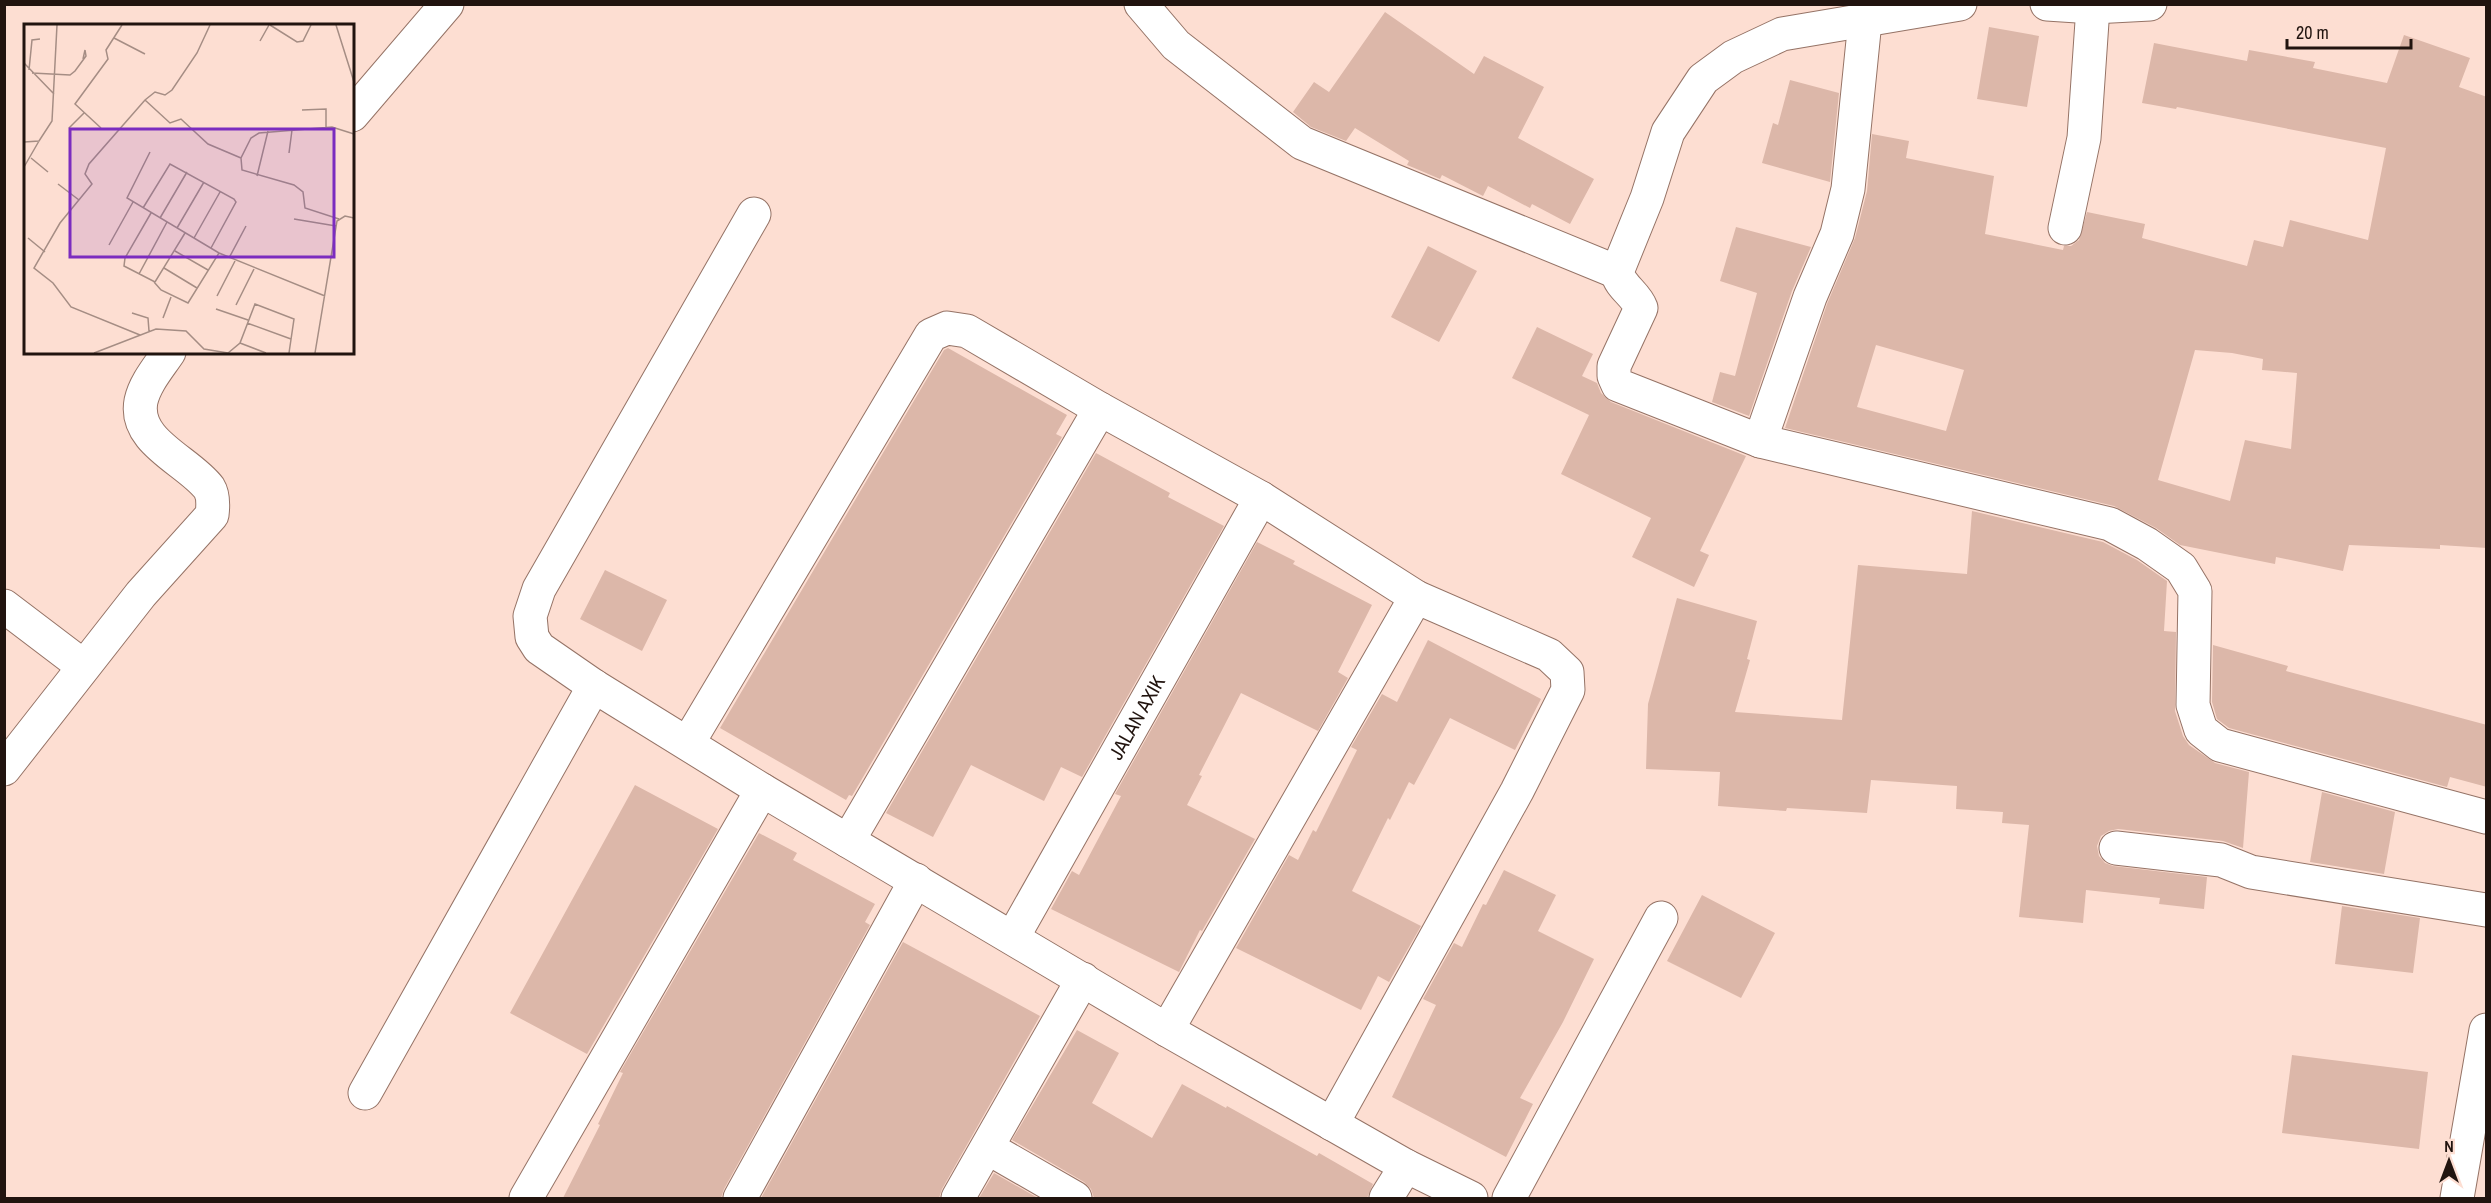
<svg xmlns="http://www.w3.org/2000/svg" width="2491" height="1203" font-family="'Archivo Narrow',sans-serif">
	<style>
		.building { fill: #dcb7a9; fill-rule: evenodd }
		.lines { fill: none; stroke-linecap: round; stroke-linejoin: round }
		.street-casing { stroke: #957366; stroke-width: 35 }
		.secondary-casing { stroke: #957366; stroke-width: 35 }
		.street { stroke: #fff; stroke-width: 33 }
		.secondary { stroke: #fff; stroke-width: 33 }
		.labels { text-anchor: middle; stroke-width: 4.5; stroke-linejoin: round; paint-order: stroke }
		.street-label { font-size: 20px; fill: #21140f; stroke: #fdded2 }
		.inset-road { fill: none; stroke: #a58d84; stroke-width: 1.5 }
		.view { fill: #7b2cbf; fill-opacity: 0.15; stroke: #7b2cbf; stroke-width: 3 }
		.inset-edge { fill: none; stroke: #21140f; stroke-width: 3 }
	</style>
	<rect width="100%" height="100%" fill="#fdded2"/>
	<path class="building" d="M1385 12 1474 74 1484 56 1544 87 1518 138 1594 179 1570 224 1532 204 1530 208 1488 186 1483 196 1442 175 1440 179 1419 170 1407 165 1409 161 1355 128 1346 141 1311 127 1293 112 1314 82 1329 92Z
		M1989 27 2039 36 2027 107 1977 99Z
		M2404 35 2470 58 2459 87 2487 97V548L2440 545V549L2349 545 2343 571 2276 557 2275 564 2180 545 2156 528 2114 506 1785 428 1827 304 1855 238 1867 191 1872 134 1909 141 1906 158 1994 176 1985 234 2063 250 2064 246H2071L2079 240 2087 212 2145 224 2142 238 2247 266 2254 240 2283 247 2290 220 2368 240 2386 148 2177 107 2176 109 2142 103 2154 43 2247 61 2249 50 2315 62 2313 68 2387 83ZM1876 345 1964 370 1946 431 1857 407ZM2195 350 2232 353 2263 359 2262 370 2297 373 2291 449 2245 440 2230 501 2158 480Z
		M1790 80 1839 93 1830 182 1762 163 1773 123 1778 125Z
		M1736 227 1811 247 1792 291 1749 416 1712 402 1720 372 1735 376 1757 293 1720 281Z
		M1428 246 1477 271 1439 342 1391 317Z
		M1537 327 1593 354 1582 376 1597 383 1601 393 1611 402 1746 456 1700 551 1709 555 1694 587 1632 557 1651 518 1561 474 1589 415 1512 378Z
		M948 348 1067 415 1056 434 1062 437 852 796 849 795 846 800 720 728 944 350Z
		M1096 453 1170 493 1168 497 1224 526 1082 777 1061 767 1044 801 971 765 933 837 886 813Z
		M1972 511 2103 542 2137 560 2167 581 2164 631 2176 632 2175 711 2183 736 2189 745 2215 763 2249 772 2243 848 2223 841 2118 829 2109 831 2101 836 2097 846 2099 856 2105 863 2113 866 2207 877 2204 909 2159 904 2160 898 2086 890 2083 923 2019 917 2029 825 2002 823 2003 812 1956 809 1957 786 1871 780 1867 813 1787 808 1786 811 1718 806 1720 772 1646 769 1648 704 1677 598 1757 621 1747 659 1750 660 1735 712 1842 720 1858 565 1967 574Z
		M1257 542 1295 561 1293 564 1372 605 1338 672 1348 678 1318 731 1241 693 1199 775 1202 776 1187 805 1255 839 1202 931 1200 930 1179 972 1051 909 1072 871 1079 875 1121 796 1115 794Z
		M605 570 667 600 642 651 580 619Z
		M1428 640 1541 699 1515 750 1450 718 1414 785 1409 782 1390 820 1388 818 1352 891 1421 926 1389 982 1378 976 1361 1010 1236 948 1289 855 1298 860 1313 830 1316 832 1357 750 1351 747 1382 694 1397 702Z
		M2213 645 2288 666 2286 671 2487 725V787L2450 777 2447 787 2229 728 2217 719 2212 702Z
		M635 785 718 829 587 1054 510 1013Z
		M2322 792 2395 812 2384 874 2310 862Z
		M759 833 797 853 793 860 875 904 865 922 870 925 724 1189 721 1198H563L600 1125 598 1124 623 1073 620 1072Z
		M1504 870 1556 895 1538 931 1594 959 1563 1022 1520 1098 1533 1104 1506 1157 1392 1097 1436 1005 1423 999 1454 943 1462 947 1483 904 1486 905Z
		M1702 895 1775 933 1741 998 1667 961Z
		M2342 906 2420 918 2413 973 2335 964Z
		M903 942 1040 1016 942 1189 939 1198H761Z
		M1077 1030 1119 1053 1092 1103 1152 1138 1182 1084 1226 1108 1227 1106 1317 1156 1319 1153 1373 1184 1367 1198H1094L1091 1189 1084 1182 1012 1140Z
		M2292 1055 2428 1072 2419 1149 2282 1133Z
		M994 1173 1038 1198H979Z"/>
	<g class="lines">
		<defs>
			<g id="street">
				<path d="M1141 4 1176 45 1302 143 1617 272"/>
				<path d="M1960 4 1782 34 1733 57 1703 79 1668 132 1647 198 1617 272C1620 287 1636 294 1641 308L1614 366V376L1618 385 1760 441 2110 524 2147 544 2181 568 2195 591 2193 705 2201 730 2220 745 2486 817"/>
				<path d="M2047 4 2093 7 2150 4"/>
				<path d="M352 115 447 4"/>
				<path d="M754 214 539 589 530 616 532 637 539 648 594 686 762 790 1167 1030 1406 1166 1471 1198"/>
				<path d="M2065 228 2084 138 2093 7"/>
				<path d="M1760 441 1810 297 1837 234 1848 189 1865 21"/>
				<path d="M4 606 83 666"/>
				<path d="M688 743 931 335 947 328 967 331 1100 409 1261 498 1416 597 1549 655 1567 672 1568 690 1517 791 1332 1124"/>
				<path d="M4 769 141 594 212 515C213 507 214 496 209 488 189 461 133 442 141 401 145 383 159 367 169 352"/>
				<path d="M848 841 1100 409"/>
				<path d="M2116 848 2221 860 2251 872 2486 910"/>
				<path id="s1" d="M1013 937 1261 498"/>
				<path d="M1167 1030 1416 597"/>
				<path d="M365 1093 594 686"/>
				<path d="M988 1148 1075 1198"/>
				<path d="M526 1198 762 790"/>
				<path d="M740 1198 916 880"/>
				<path d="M958 1198 1083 979"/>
				<path d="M1386 1198 1406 1166"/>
				<path d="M1509 1198 1661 918"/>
			</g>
			<path id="secondary" d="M2457 1198 2486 1030"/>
		</defs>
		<use href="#street" class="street-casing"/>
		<use href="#secondary" class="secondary-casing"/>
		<use href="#street" class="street"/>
		<use href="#secondary" class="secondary"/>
	</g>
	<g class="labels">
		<g class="street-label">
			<text dy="7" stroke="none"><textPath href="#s1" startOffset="252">JALAN AXIK</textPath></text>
		</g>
	</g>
	<g transform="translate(24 24)">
		<rect width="330" height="330" fill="#fdded2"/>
		<path class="inset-road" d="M246 1 273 18 279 17 287 1M312 1 330 58M90 14 121 30M236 17 245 1M0 39 30 70M5 46 8 16 16 15M8 49 46 51 51 47 62 32 61 26 59 35M121 76 146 99 157 95 184 120 217 134M278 86 302 85V104M45 104 60 89M77 104 51 80 84 35 82 26 98 1M330 109V131M0 118 15 117 28 97 33 1M126 128 103 174 195 229 301 272M265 129 268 106M7 134 24 148M0 143 15 117M233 152 244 107M34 160 55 176M119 184 146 140 210 175 212 178 187 224M127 189 101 234 100 242 131 258 161 209M136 194 163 148M270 195 312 202M315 195 281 184 279 168 270 161 218 146 217 134 227 114 235 109 308 103 330 110M153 204 180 158M4 214 21 228M170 214 196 168M85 221 109 178M151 227 184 246M205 234 222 202M140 244 173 264M115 250 143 198M130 258 137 266 164 279 195 229M193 272 211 237M212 281 230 245M192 285 224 296M108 289 124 294 125 307M139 294 147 273M223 299 267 315M116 311 47 283 29 259 10 244 36 199 68 160 61 150 65 140 121 76 131 68 141 71 148 66 173 29 186 1M216 319 242 329M70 329 132 305 162 307 180 325 204 329 216 319 231 280 270 295 265 329M291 329 313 197 321 192 330 194"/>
		<path class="view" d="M46 105H310V233H46Z"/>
		<rect width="330" height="330" class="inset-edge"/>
	</g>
	<rect width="2491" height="1203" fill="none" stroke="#21140f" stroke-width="12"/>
	<g transform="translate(2449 1161)" stroke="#fdded2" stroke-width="4.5" paint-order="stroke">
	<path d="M0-4.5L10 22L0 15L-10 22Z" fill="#21140f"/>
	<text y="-9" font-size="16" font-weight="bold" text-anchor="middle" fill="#21140f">N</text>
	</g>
	<path d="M2287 39v9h124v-9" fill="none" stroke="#21140f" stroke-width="3"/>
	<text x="2296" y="39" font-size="18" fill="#21140f" stroke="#fdded2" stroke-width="4.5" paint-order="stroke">20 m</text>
</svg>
